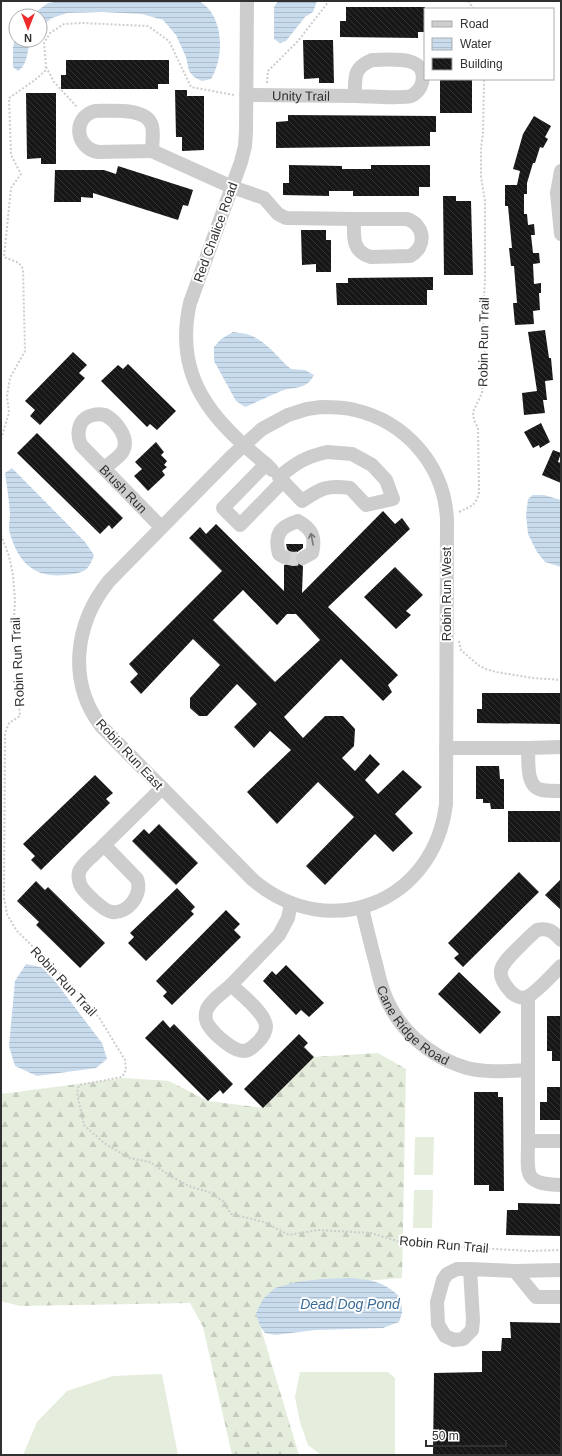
<svg xmlns="http://www.w3.org/2000/svg" width="562" height="1456" font-family="Helvetica,sans-serif">
	<style>
		.forest { fill: url(#forest-firs) }
		.pitch { fill: #e5eddd }
		.water { fill: url(#water-rules) }
		.building { fill: url(#building-back-hatch); fill-rule: evenodd }
		.lines { fill: none; stroke-linecap: round; stroke-linejoin: round }
		.minor-tunnel { stroke: #d6d6d6; stroke-width: 14; stroke-dasharray: 14 7; stroke-linecap: butt }
		.path { stroke: #cdcdcd; stroke-width: 2; stroke-dasharray: 2 2; stroke-linecap: butt }
		.minor { stroke: #cdcdcd; stroke-width: 14 }
		.oneway { stroke: #777 }
		.labels { text-anchor: middle; stroke-width: 4; stroke-linejoin: round; paint-order: stroke }
		.street-label { font-size: 13px; fill: #303030; stroke: #fff }
		.water-label { font-size: 14px; font-style: italic; fill: #396b96; stroke: #fff }
	</style>
	<defs>
		<pattern id="forest-firs" width="22" height="20" patternUnits="userSpaceOnUse"><rect width="22" height="20" fill="#e5eddd"/><path d="M5 1l3.5 6h-7zM16 11l3.5 6h-7z" fill="#c5ccbe"/></pattern>
		<pattern id="water-rules" width="6" height="5" patternUnits="userSpaceOnUse"><rect width="6" height="5" fill="#c9dcee"/><path d="M0 2.5h6" fill="none" stroke="#adbdcc"/></pattern>
		<pattern id="building-back-hatch" width="6" height="6" patternUnits="userSpaceOnUse"><rect width="6" height="6" fill="#171717"/><path d="M-1 5l2 2M0 0l6 6M5-1l2 2" fill="none" stroke="#303030"/></pattern>
	</defs>
	<rect width="100%" height="100%" fill="#fff"/>
	<path class="forest" d="M378 1053 406 1069 402 1278 275 1288 256 1312 299 1455H232L203 1327 190 1303 20 1306 1 1301V1094L124 1078 169 1081 208 1101 263 1108 314 1057Z"/>
	<path class="pitch" d="M415 1137H434L433 1175H414Z
		M414 1190H433L432 1228H413Z
		M300 1372H388L395 1378V1455H321L308 1445 300 1422 295 1397Z
		M162 1374 178 1455H23L37 1422 67 1391 113 1376Z"/>
	<path class="water" d="M61 1H199C224 15 225 56 211 79L202 81 194 77 189 71 186 57 176 35 163 20 142 14 102 12 67 13 52 18 40 27V16H30L48 3Z
		M278 1H317L313 12 305 17 286 41 280 43 274 39V7Z
		M16 35V40H31C27 49 28 65 18 71L13 67V47Z
		M233 332C239 333 246 333 252 336 268 343 278 358 291 369L305 370 314 375C306 391 294 386 281 391 269 396 257 402 245 407L236 401 214 361V347L221 339Z
		M12 468 85 542 94 555C88 573 82 573 65 575 34 578 19 563 10 534 8 528 10 520 10 513 9 500 7 486 5 473Z
		M533 495H544L561 500V567L545 562 537 552 528 534 526 515 528 499Z
		M26 964 45 968 102 1043 107 1059 96 1068 37 1076 15 1066 9 1046 15 981Z
		M349 1278C373 1280 383 1281 401 1298L402 1313 399 1322 383 1328 315 1330 275 1335 265 1333 260 1326 256 1313 263 1299 275 1288 296 1282 322 1279Z"/>
	<path class="building" d="M346 7H425V32H418V38L340 37V21H346Z
		M303 40H333L334 83H319V78L304 79Z
		M66 60H169V84H158V89H61V75H66Z
		M440 79H472V113H440Z
		M175 90H187V96H204V150L182 151V137H176Z
		M26 93H56V164H41V158L27 159Z
		M288 115 436 116V132H430V146L276 148V122L288 121Z
		M534 116 551 126 545 137 548 139 543 148 540 147 535 163H533L527 183V194H524V214H527L528 225 534 224 535 235H531L533 253H539L540 263 533 264 534 284 541 283V293H539L540 310 533 311 534 324 515 325 513 303H517L514 266H511L509 248H512L508 206H505V185H517L520 171 513 169 523 134Z
		M289 165 342 166V169H371V165H430V187H419V196H353V191H329V196L283 195V183H289Z
		M118 166 193 190 188 206 183 205 178 220 93 193V198L81 197V202H54L55 170H104L116 174Z
		M443 196H456V201H471L473 275H444Z
		M301 230H326V240H331V272H316V264L302 265Z
		M433 277V290H427V305H337L336 283H348V278Z
		M545 330 549 358H551L553 380 545 381 547 400H543L545 413 524 415 522 393 537 391 528 332Z
		M73 352 87 365 79 373 85 378 40 425 30 416 35 410 25 401Z
		M128 364 176 411 157 430 150 424 147 427 101 381 118 365 123 369Z
		M541 423 550 442 540 448 539 445 533 448 524 432Z
		M37 433 123 518 112 529 109 525 100 534 17 453Z
		M156 442 164 452 161 455 167 461 164 465 167 467 162 471 165 475 148 491 134 476 142 469 135 462Z
		M553 450 561 453 558 462 561 463V483L542 475Z
		M383 511 395 524 402 518 410 529 328 607 398 675 388 685 392 692 383 701 341 659 284 717 303 738 325 716H343L355 729 354 746 342 758 355 771 370 754 380 764 365 780 378 794 403 770 422 787 395 814 413 833 393 852 375 834 325 885 306 866 354 817 318 782 277 824 247 792 291 750 270 731 254 748 234 727 257 704 237 684 207 716H199L190 708V698L220 665 193 639 141 694 130 682 138 674 129 664 222 571 189 538 200 527 206 534 216 524 284 591V565L288 564 292 558 291 553 287 549 286 544H303V548L296 553 295 557 296 562 303 566 302 593ZM243 590 277 625 287 614H296L320 640 275 682 213 620Z
		M395 567 423 595 406 611 411 615 396 629 364 597Z
		M482 693H561V724L477 723V709H482Z
		M476 766H499L500 779H504V809H491L490 803H483V799H476Z
		M95 775 113 793 106 799 110 803 41 870 31 860 35 856 23 844Z
		M508 811H561V842H508Z
		M159 824 198 863 176 885 132 841 144 829 149 834Z
		M519 872 539 892 463 967 454 958 459 954 448 943Z
		M561 879V910L545 895Z
		M36 881 45 890 48 887 105 943 80 968 36 925 39 922 17 901Z
		M177 888 195 907 191 911 194 914 146 961 128 943 134 937 130 933Z
		M226 910 240 924 234 930 241 937 172 1005 163 996 167 992 156 981Z
		M286 965 324 1003 309 1017 301 1010 296 1015 263 981 272 971 276 975Z
		M459 972 501 1012 480 1034 438 994Z
		M547 1016H561V1061H552V1051H547Z
		M163 1020 170 1028 174 1024 233 1084 223 1094 220 1090 208 1101 145 1038Z
		M299 1034 308 1043 304 1047 314 1057 263 1108 244 1089Z
		M547 1087H561V1120H540V1102H547Z
		M474 1092H498V1097H503L504 1191H489V1185H474Z
		M518 1203 561 1204V1236L506 1235 507 1210H518Z
		M510 1322 561 1323V1455H433L434 1373 482 1372V1351H501L502 1338H511Z"/>
	<g class="lines">
		<path class="minor-tunnel" d="M284 557 293 559 303 558"/>
		<path class="path" d="M468 1 474 9
			M46 67 54 82 77 107
			M267 83 268 71 298 41 329 1
			M1 439 9 413 7 396 10 378 25 351 23 269 19 263 4 257 11 188 21 174 11 155 9 98 35 80 45 71 46 66 44 43 50 33 64 24 82 23 148 26 169 41 191 87 234 95
			M459 512C471 506 476 506 479 492L478 428 474 420 473 412 482 393 485 349 483 318 485 279V201L481 177V148L483 133 484 79
			M1 535 9 556 13 575 15 601 13 635 20 716 9 723 5 733 4 898 7 914 16 930 70 983 100 1019 125 1060 126 1070 122 1077 79 1085 77 1093 84 1125 104 1143 129 1158 150 1162 172 1177 191 1187 209 1192 223 1201 231 1214 264 1222 289 1235 318 1230 371 1233 407 1244 530 1251 561 1250
			M459 641 461 650 478 665 486 669 496 672 533 678 561 680"/>
		<g class="minor">
			<path d="M247 1 246 131 245 146 241 162 190 303C173 377 212 420 266 464"/>
			<path d="M372 60C389 60 429 54 422 83 421 88 416 94 411 96 400 99 367 96 355 96 355 77 353 68 372 60Z"/>
			<path id="s1" d="M246 95 355 96"/>
			<path d="M95 111C112 111 147 107 152 126 154 134 152 144 152 151L98 152C75 148 72 117 95 111Z"/>
			<path d="M152 151 232 187 264 198 278 214 286 218 354 219"/>
			<path d="M561 171 557 193 561 234"/>
			<path d="M354 219H407C425 225 427 247 410 256L371 257C351 251 354 236 354 219Z"/>
			<path d="M321 407C333 407 344 407 355 410 406 422 444 465 447 519L446 804C434 903 329 944 253 880L101 726C67 681 75 623 109 581L232 456 262 429 288 415 307 409Z"/>
			<path d="M327 452 352 454 372 465 386 480 393 499 366 505 350 488C327 485 321 488 302 501L279 477C296 463 305 457 327 452Z"/>
			<path id="s2" d="M104 468C110 463 119 458 123 451 130 438 116 421 105 415 101 414 97 414 93 415 78 418 76 434 81 445L161 527"/>
			<path d="M272 470 266 464 223 508 240 525 283 481"/>
			<path d="M284 557 279 554C274 535 279 527 298 521 312 529 316 537 312 553L303 558"/>
			<path d="M561 747 528 748C529 760 525 787 542 790 548 791 555 791 561 791"/>
			<path d="M446 748H528"/>
			<path d="M104 845 137 879C143 894 128 914 112 912 104 911 83 892 80 884 79 881 78 876 79 872 82 863 98 852 104 845Z"/>
			<path d="M104 845 162 788"/>
			<path id="s3" d="M362 907C366 926 371 945 376 964 378 972 380 982 383 990 396 1028 429 1057 467 1068 487 1073 508 1071 528 1070"/>
			<path d="M561 940C554 932 548 927 537 930 530 936 523 943 517 949 501 965 493 973 511 992 515 996 521 999 527 997 535 994 554 973 561 966"/>
			<path d="M231 985C241 994 265 1013 266 1026 266 1033 262 1038 258 1042 253 1047 249 1051 243 1051 233 1051 214 1034 209 1026 205 1021 205 1014 207 1009 212 999 224 992 231 985Z"/>
			<path d="M231 985 279 935 288 918 291 903"/>
			<path d="M528 997V1141"/>
			<path d="M561 1141H528C528 1174 522 1184 561 1185"/>
			<path d="M470 1269 473 1320 472 1330 463 1339 454 1340 445 1336 438 1324 437 1302 443 1280 447 1274 457 1269H470L515 1271 561 1270"/>
			<path d="M515 1271 536 1297H561"/>
		</g>
	</g>
	<defs><path id="oneway-shaft" d="M-6 0H5M1.5-3L5.5 0L1.5 3" fill="none" stroke-width="1.6" stroke-linecap="round" stroke-linejoin="round"/></defs>
	<use class="oneway" href="#oneway-shaft" transform="translate(312 539) rotate(-101)"/>
	<g class="labels">
		<g class="street-label">
			<text dy="5" stroke="none"><textPath href="#s1" startOffset="55">Unity Trail</textPath></text>
			<text transform="translate(215 232) rotate(-70)" y="5">Red Chalice Road</text>
			<text transform="translate(483 342) rotate(-89)" y="5">Robin Run Trail</text>
			<text dy="5" stroke="none"><textPath href="#s2" startOffset="180">Brush Run</textPath></text>
			<text transform="translate(446 594) rotate(-90)" y="5">Robin Run West</text>
			<text transform="translate(17 662) rotate(-93)" y="5">Robin Run Trail</text>
			<text transform="translate(130 754) rotate(47)" y="5">Robin Run East</text>
			<text transform="translate(64 981) rotate(47)" y="5">Robin Run Trail</text>
			<text dy="5" stroke="none"><textPath href="#s3" startOffset="133">Cane Ridge Road</textPath></text>
			<text transform="translate(444 1244) rotate(5)" y="5">Robin Run Trail</text>
		</g>
		<g class="water-label">
			<text x="350" y="1309">Dead Dog Pond</text>
		</g>
	</g>
	<rect width="562" height="1456" fill="none" stroke="#303030" stroke-width="4"/>
	<rect x="424" y="8" width="130" height="72" fill="#ffffff" stroke="#acacac"/>
	<rect x="432" y="21" width="20" height="6" fill="#cdcdcd" stroke="#acacac"/>
	<text x="460" y="28" font-size="12" fill="#303030">Road</text>
	<rect x="432" y="38" width="20" height="12" fill="url(#water-rules)" stroke="#acacac"/>
	<text x="460" y="48" font-size="12" fill="#303030">Water</text>
	<rect x="432" y="58" width="20" height="12" fill="url(#building-back-hatch)" stroke="#acacac"/>
	<text x="460" y="68" font-size="12" fill="#303030">Building</text>
	<g transform="translate(28 28) rotate(180)"><circle r="19" fill="#ffffff" stroke="#acacac"/>
	<path d="M0-3L7 15L0 10L-7 15Z" fill="#ed2c2b"/>
	<text y="-6" font-size="11" font-weight="bold" text-anchor="middle" fill="#303030">N</text>
	</g>
	<path d="M426 1440v6h80v-6" fill="none" stroke="#303030" stroke-width="2"/>
	<text x="432" y="1440" font-size="12" fill="#303030" stroke="#ffffff" stroke-width="3" paint-order="stroke">50 m</text>
</svg>
